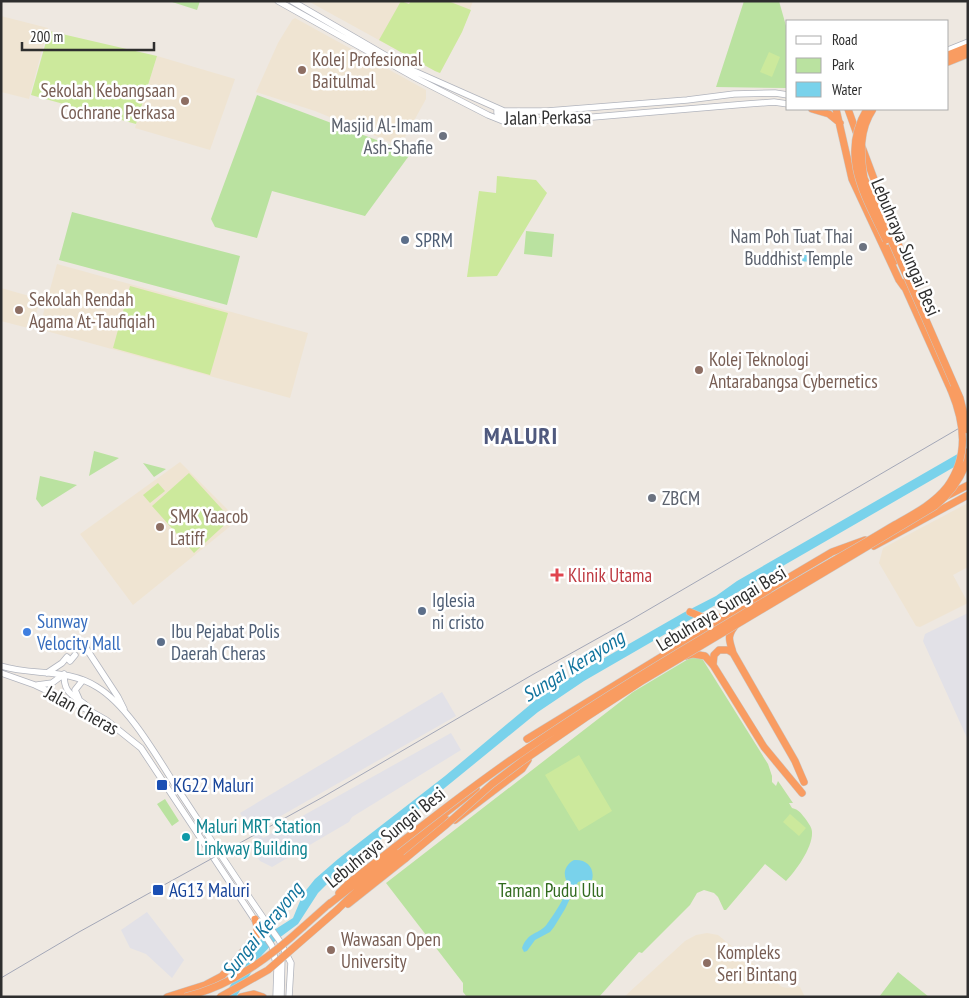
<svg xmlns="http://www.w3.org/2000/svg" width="969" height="998" font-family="'PT Sans Narrow',sans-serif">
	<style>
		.industrial { fill: #e2e1e7 }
		.education { fill: #efe4d2 }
		.green { fill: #bae2a0 }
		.pitch { fill: #cce99c }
		.water { fill: #79d2eb }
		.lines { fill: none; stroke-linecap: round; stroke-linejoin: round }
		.secondary-casing { stroke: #b1b4bd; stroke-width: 7 }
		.motorway-casing { stroke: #c9c9c9; stroke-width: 8 }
		.secondary { stroke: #fff; stroke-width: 5.5 }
		.motorway { stroke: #f99c61; stroke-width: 7 }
		.tram { stroke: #a3a7b7; stroke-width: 1 }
		.motorway-bridge-casing { stroke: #c9c9c9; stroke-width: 8; stroke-linecap: butt }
		.motorway-bridge { stroke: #f99c61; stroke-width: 7 }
		.education-dot { fill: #8d6e63; stroke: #fff; stroke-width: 2 }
		.worship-dot { fill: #6b7280; stroke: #fff; stroke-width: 2 }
		.service-dot { fill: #5c6f8a; stroke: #fff; stroke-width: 2 }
		.health-dot { fill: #e0444e; stroke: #fff; stroke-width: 2 }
		.shop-dot { fill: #3f7fe0; stroke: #fff; stroke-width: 2 }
		.transit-dot { fill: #1a4fb4; stroke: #fff; stroke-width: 2 }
		.culture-dot { fill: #0f9aa8; stroke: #fff; stroke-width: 2 }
		.labels { text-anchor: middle; stroke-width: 5; stroke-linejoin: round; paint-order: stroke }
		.education-label { font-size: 19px; fill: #785e54; stroke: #fff; text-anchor: start }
		.street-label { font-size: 19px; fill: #2e2e2e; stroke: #fff }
		.worship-label { font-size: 19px; fill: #5b616d; stroke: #fff; text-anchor: end }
		.service-label { font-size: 19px; fill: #4e5e75; stroke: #fff; text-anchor: start }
		.health-label { font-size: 19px; fill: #be3a42; stroke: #fff; text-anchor: start }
		.shop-label { font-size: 19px; fill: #366cbe; stroke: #fff; text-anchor: start }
		.transit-label { font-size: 19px; fill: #164399; stroke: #fff; text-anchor: start }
		.culture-label { font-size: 19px; fill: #0d838f; stroke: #fff; text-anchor: start }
		.park-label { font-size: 19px; fill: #316a1e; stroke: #fff }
		.water-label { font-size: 20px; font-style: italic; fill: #12749d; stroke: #fff }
		.district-label { font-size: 24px; font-weight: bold; letter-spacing: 1px; fill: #4f597e; stroke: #fff }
	</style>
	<rect width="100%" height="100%" fill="#eee8e1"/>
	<path class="industrial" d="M968 613V740L923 641 925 634Z
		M442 692 456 716 258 829 263 838 451 733 461 750 352 817 349 822 272 867 260 861 249 845 256 841 240 813Z
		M147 912 184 960 172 978 146 954 130 948 121 930Z"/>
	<path class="education" d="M308 1H473L462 32 440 73 435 71Z
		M1 16 48 28 29 99 1 92Z
		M295 18 426 90V99L400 146 315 111 256 92 278 43 292 20Z
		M157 56 235 79 210 150 135 128Z
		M57 264 308 333 290 398 39 329Z
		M1 288 40 299 32 329 1 321Z
		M180 462 238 520 133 605 80 534Z
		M968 503V567L953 575 968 603 920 627 916 626 879 563 883 548Z
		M707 933 718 935 782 987 789 988 795 985 800 987 805 997H624L685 941 696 935Z"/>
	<path class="green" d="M169 1H200L197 10Z
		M744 1H779L788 33 787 88 716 87Z
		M257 95 411 153 365 216 272 191 257 238 215 227 211 219Z
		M72 212 240 256 227 305 59 260Z
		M526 231 554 234 552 257 524 254Z
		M94 451 119 458 89 476Z
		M143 463 166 469 154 477Z
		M40 476 77 485 42 507 36 499Z
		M690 658H700L703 660 768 764 772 776V782L776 786 778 781 793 803H789L792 808C799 810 800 812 804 817 807 821 812 827 812 832 813 847 796 871 786 881L765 864 726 910H724L718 897 714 893 704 890 697 893 690 905 642 953 639 952 599 997H467L463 992V983L386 883 633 692Z
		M165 799 179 821 172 826 157 804Z
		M898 972 929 997H879Z"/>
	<path class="pitch" d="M401 1 409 4 411 1H448L471 10 462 32 440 73 435 71 379 40Z
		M49 31 157 56 136 124 31 95Z
		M769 52 780 57 772 77 760 72Z
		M497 176 536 180 547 193 497 276 467 277 479 191 496 193Z
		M130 286 228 313 210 375 113 348Z
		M189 473 231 519 194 553 152 506Z
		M158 483 165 491 150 503 143 495Z
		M579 755 612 811 579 831 545 775Z
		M790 814 806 828 799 836 783 822Z"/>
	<path class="water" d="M795 254 815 256 814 262 795 261Z
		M968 448V459L584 681 538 712 398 826 342 869 318 893 298 924 275 941 262 955 236 997H223L257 944 263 937 293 918 303 894 315 879 338 859 445 776 537 699 552 688 683 613 716 596 737 581Z
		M574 860C587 859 595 868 592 880H585L578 882 565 909 554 927 550 932 535 940 527 951 524 952 522 948C528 931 539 935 547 924 556 912 563 899 570 886 562 877 563 866 574 860Z"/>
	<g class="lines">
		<defs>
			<path id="secondary" d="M278 1 414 77 488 115 503 121 558 120 747 104 774 102 788 104
				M292 1 407 68 504 111H547L687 100 734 94 775 93 788 95
				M948 50 968 42
				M497 109V113L510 118
				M84 645 118 697 124 709
				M1 666C33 676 68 668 97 687 130 707 158 759 179 791 212 841 244 892 279 940L291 963 289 997
				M1 673 35 685 90 711 106 720 141 748 272 946 277 968 276 997
				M47 673 62 663 67 657 70 661 75 655
				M64 674C64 697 75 694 89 708
				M37 685 52 683 64 674
				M79 699 75 690 83 680
				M281 997 282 956"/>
			<path id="motorway" d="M948 55 968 47
				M948 62 968 54
				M812 109 829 114 840 123
				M836 109 852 179 899 280 904 287
				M848 109 858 137
				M862 147 899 246 910 274V280
				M889 248 895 261
				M903 283 951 390
				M966 464 968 452
				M945 497 968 485
				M874 546 968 495
				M761 594 832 552 865 540
				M690 612C702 617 712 622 724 616
				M735 626C726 637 730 641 733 653L795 761 804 782
				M686 656 693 654 705 656 713 665 764 747 802 793
				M713 665 714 655 719 650H728L733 653
				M527 739 666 654 769 594
				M455 820 522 769 528 760
				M339 893 349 883 395 847
				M348 904 406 858
				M328 905 476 789
				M337 910C371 876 409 849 447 820
				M303 927 330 903
				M167 997 205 985 222 976 257 935V926L255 919
				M241 997 254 994 263 997"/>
		</defs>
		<use href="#secondary" class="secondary-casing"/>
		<use href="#motorway" class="motorway-casing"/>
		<use href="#secondary" class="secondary"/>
		<use href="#motorway" class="motorway"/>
		<path class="tram" d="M1 978 79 932 323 797 532 675 629 621 968 423"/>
		<defs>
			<path id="motorway-bridge" d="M867 109C839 156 865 196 886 240
				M873 109C859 130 860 154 864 178L960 398 968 430
				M395 847C442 810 490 773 540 740 614 690 691 645 768 599 809 574 850 552 891 527 910 516 933 505 947 487 969 456 965 424 951 390
				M406 858 447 824 492 784 521 762 585 718 642 681 935 506C950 494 959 481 966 464
				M185 997C231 986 269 958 303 927
				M220 997 268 970 337 910"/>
		</defs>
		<use href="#motorway-bridge" class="motorway-bridge-casing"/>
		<use href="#motorway-bridge" class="motorway-bridge"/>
	</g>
	<g class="education-dot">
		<circle cx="302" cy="70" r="5"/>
		<circle cx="185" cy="101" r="5"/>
		<circle cx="19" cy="310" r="5"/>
		<circle cx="699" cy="370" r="5"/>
		<circle cx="160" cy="527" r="5"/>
		<circle cx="331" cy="950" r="5"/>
		<circle cx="707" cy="963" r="5"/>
	</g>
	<g class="worship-dot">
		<circle cx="443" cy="136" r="5"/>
		<circle cx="863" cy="247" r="5"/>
		<circle cx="652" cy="498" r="5"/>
	</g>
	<g class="service-dot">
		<circle cx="405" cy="240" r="5"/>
		<circle cx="422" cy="611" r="5"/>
		<circle cx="161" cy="642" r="5"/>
	</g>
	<path class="health-dot" d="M554.5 567.5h5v5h5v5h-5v5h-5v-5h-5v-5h5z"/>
	<circle class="shop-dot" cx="27" cy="632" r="5"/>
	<g class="transit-dot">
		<rect x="156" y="779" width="12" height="12" rx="2.5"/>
		<rect x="152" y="884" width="12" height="12" rx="2.5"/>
	</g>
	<circle class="culture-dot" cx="186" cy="837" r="5"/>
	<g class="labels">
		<g class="education-label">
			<text x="312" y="66">Kolej Profesional<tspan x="312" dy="22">Baitulmal</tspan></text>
			<text x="175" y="97" text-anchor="end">Sekolah Kebangsaan<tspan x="175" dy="22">Cochrane Perkasa</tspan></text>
			<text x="29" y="306">Sekolah Rendah<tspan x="29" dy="22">Agama At-Taufiqiah</tspan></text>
			<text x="709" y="366">Kolej Teknologi<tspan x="709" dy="22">Antarabangsa Cybernetics</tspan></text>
			<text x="170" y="523">SMK Yaacob<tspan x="170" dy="22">Latiff</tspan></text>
			<text x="341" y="946">Wawasan Open<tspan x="341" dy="22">University</tspan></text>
			<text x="717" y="959">Kompleks<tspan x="717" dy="22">Seri Bintang</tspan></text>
		</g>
		<g class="street-label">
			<text transform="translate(548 117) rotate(-1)" y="7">Jalan Perkasa</text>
			<text transform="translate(906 247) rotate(67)" y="7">Lebuhraya Sungai Besi</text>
			<text transform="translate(721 608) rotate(-31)" y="7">Lebuhraya Sungai Besi</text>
			<text transform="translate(82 710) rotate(29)" y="7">Jalan Cheras</text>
			<text transform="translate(385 837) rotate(-39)" y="7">Lebuhraya Sungai Besi</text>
		</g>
		<g class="worship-label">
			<text x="433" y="132">Masjid Al-Imam<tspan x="433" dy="22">Ash-Shafie</tspan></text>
			<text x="853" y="243">Nam Poh Tuat Thai<tspan x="853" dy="22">Buddhist Temple</tspan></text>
			<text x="662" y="505" text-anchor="start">ZBCM</text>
		</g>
		<g class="service-label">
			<text x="415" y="247">SPRM</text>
			<text x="432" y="607">Iglesia<tspan x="432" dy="22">ni cristo</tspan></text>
			<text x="171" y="638">Ibu Pejabat Polis<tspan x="171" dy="22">Daerah Cheras</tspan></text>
		</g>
		<g class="health-label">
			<text x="568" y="582">Klinik Utama</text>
		</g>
		<g class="shop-label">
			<text x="37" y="628">Sunway<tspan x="37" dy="22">Velocity Mall</tspan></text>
		</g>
		<g class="transit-label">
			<text x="173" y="792">KG22 Maluri</text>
			<text x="169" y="897">AG13 Maluri</text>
		</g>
		<g class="culture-label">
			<text x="196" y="833">Maluri MRT Station<tspan x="196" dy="22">Linkway Building</tspan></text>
		</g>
		<g class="park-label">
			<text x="551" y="897">Taman Pudu Ulu</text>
		</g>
		<g class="water-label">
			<text transform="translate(573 666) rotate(-32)" y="7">Sungai Kerayong</text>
			<text transform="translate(262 930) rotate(-51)" y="7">Sungai Kerayong</text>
		</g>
		<g class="district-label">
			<text x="521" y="444">MALURI</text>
		</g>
	</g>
	<rect width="969" height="998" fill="none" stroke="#2e2e2e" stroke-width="5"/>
	<rect x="786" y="20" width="162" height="90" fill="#ffffff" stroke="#ababab"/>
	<rect x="796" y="36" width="25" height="8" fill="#ffffff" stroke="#ababab"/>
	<text x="832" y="45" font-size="15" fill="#2e2e2e">Road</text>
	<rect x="796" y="58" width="25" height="15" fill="#bae2a0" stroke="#ababab"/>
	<text x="832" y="70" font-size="15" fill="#2e2e2e">Park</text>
	<rect x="796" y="82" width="25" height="15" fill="#79d2eb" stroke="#ababab"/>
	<text x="832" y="95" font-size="15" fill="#2e2e2e">Water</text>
	<path d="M22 42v8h132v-8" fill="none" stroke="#2e2e2e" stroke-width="2.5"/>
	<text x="30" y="42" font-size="15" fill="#2e2e2e" stroke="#ffffff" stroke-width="4" paint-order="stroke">200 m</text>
</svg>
